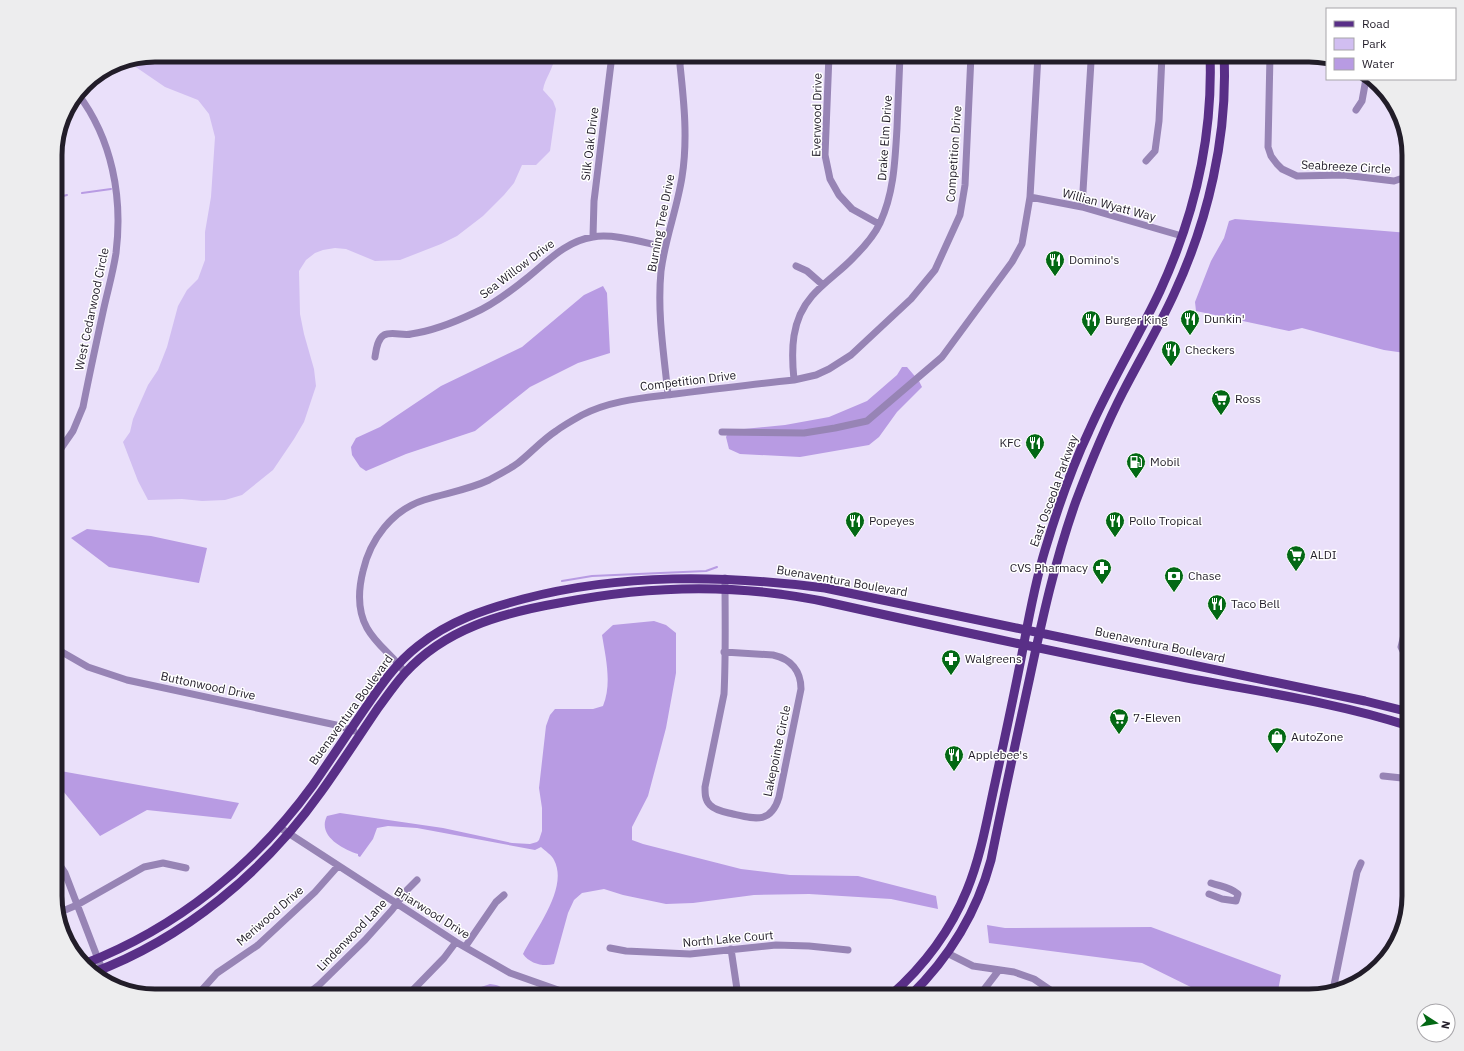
<svg xmlns="http://www.w3.org/2000/svg" width="1464" height="1051" font-family="'IBM Plex Sans',sans-serif">
	<style>
		.green { fill: #d1bef1 }
		.water { fill: #b89be3 }
		.lines { fill: none; stroke-linecap: round; stroke-linejoin: round }
		.stream { stroke: #b89be3; stroke-width: 2 }
		.minor { stroke: #9784b5; stroke-width: 7 }
		.major { stroke: #592f87; stroke-width: 9 }
		.labels { text-anchor: middle; stroke-width: 3; stroke-linejoin: round; paint-order: stroke }
		.street-label { font-size: 12px; fill: #221d29; stroke: #fff }
		.poi-label { font-size: 12px; fill: #221d29; stroke: #fff; text-anchor: start }
		.rim { fill: none; stroke: #221d29; stroke-width: 5 }
	</style>
	<rect width="100%" height="100%" fill="#eae0fa"/>
	<path class="green" d="M155 55H554C555 68 545 77 543 90L553 101 556 109 550 151 536 165H522L514 183 504 195 483 216 457 236 441 244 400 260 375 261 346 249 335 248 323 250 315 253 306 260 299 271 300 314 304 334 314 369 316 386 304 422 294 439 273 470 242 495 225 500 202 501 182 499 148 500 138 481 123 442 130 432 133 419 148 385 158 370 167 347 178 306 187 290 198 279 205 260V232L211 197 215 137 209 114 198 100 165 87 127 61Z"/>
	<path class="water" d="M55 157C69 196 64 238 55 277Z
		M1235 219 1409 233V349L1405 353 1384 350 1302 328 1289 331 1196 311 1195 302 1211 261 1224 238 1229 221Z
		M603 286 607 293 610 353 578 363 530 387 475 431 406 454 366 471 360 467 352 455 351 447 356 438 380 427 441 386 522 347 584 295Z
		M902 367H907L919 381 922 387 897 412 879 437 869 445 800 457 740 454 729 449 726 437 728 433 744 429 785 425 829 417 867 401 897 375Z
		M87 529 151 536 207 548 199 583 109 567 71 538Z
		M654 621 666 625 676 633V673L666 728 648 796 632 827V840L643 844 741 869 790 875 858 876 936 896 938 909 891 899 809 894 754 895 693 903 666 904 623 895 604 889 582 893 574 900 568 913 554 964C544 967 530 964 523 954 535 930 569 888 554 860 552 855 545 851 541 847L535 850 417 828 388 826 377 828 373 839 360 857 358 856V854C342 849 317 835 327 816L340 813 443 828 512 843 530 844 537 842 539 840 542 831V808L539 788 546 726 550 715 555 709H593L603 706C612 684 606 659 602 635L613 625Z
		M55 770 239 803 231 819 147 810 100 836 63 791 55 789Z
		M987 925 1005 928 1151 927 1281 975 1277 996H1209L1142 963 989 943Z
		M490 984C499 985 504 987 506 996H470L481 987Z"/>
	<g class="lines">
		<path class="stream" d="M82 193 111 189
			M63 196 67 195
			M562 581 592 576 706 571 717 567"/>
		<path class="minor" d="M829 55 825 155 830 179 839 195 852 209 879 224
			M1270 55 1268 147 1271 156 1277 164 1282 169 1297 176 1344 175 1394 181 1409 176
			M1356 110 1362 101 1366 79
			M1146 161 1155 151 1159 121 1162 55
			M1030 197 1082 207 1182 236
			M1082 207 1091 62 1089 56 1086 55
			M593 236 594 201 612 55
			M796 266 807 271 823 285
			M375 357C376 351 377 339 384 335 392 331 403 336 411 334 432 331 455 322 474 313 493 305 511 291 527 278 548 261 566 241 593 237 613 233 645 243 665 247
			M794 380C791 350 791 320 812 296 824 282 841 271 854 257 864 247 874 236 880 223 894 193 895 161 897 128 898 104 899 79 900 55
			M668 395C664 354 657 313 661 271 665 239 677 209 682 177 688 140 684 102 680 65L682 55
			M722 432 804 433 835 428 867 421 942 357 1012 262 1022 244 1030 197 1038 55
			M55 457 73 431 83 407C89 376 96 344 103 312 107 293 113 273 116 253 123 197 112 139 78 94
			M1409 614 1401 647 1406 657 1409 658
			M55 648 88 667 127 680 336 725 354 731
			M724 652 773 655C791 659 801 671 801 689L779 797C771 824 755 819 733 814 725 812 716 811 710 805 705 800 705 794 705 787L724 694C726 655 725 617 725 578
			M405 673C394 656 377 646 367 628 357 610 358 591 363 571 370 540 392 510 424 500 446 493 468 490 489 480 498 475 510 469 518 463 531 453 542 440 556 431 564 425 573 420 582 415 611 400 643 398 675 394 715 389 755 384 794 380L816 375 829 369 851 355 911 299 935 270 960 215 965 185 971 55
			M1383 776 1402 778 1409 780
			M279 827 456 942 510 973 561 991 584 996
			M55 858 65 873 98 959 108 983
			M1209 894 1222 899 1236 901 1238 894C1228 886 1222 887 1211 883
			M58 913 77 905 144 867 163 863 186 868
			M465 947 496 902 504 895
			M610 948 626 951 690 954 776 945 809 946 848 950
			M731 949 738 996
			M947 953 973 966 1014 972 1034 979 1059 996
			M1333 990 1357 872 1361 863
			M198 996 199 993 217 973 258 945 315 892 338 866
			M305 996 319 985 365 940 392 910 407 890 417 880
			M407 996 444 958 456 942
			M768 996H808
			M979 996 999 970"/>
		<path class="major" d="M84 964C177 928 255 865 313 785 331 759 348 733 366 707 381 685 396 663 418 646 449 621 485 609 523 599 622 573 724 575 825 588L1365 701 1409 712
			M92 973C184 939 265 871 321 792 341 764 359 736 378 708 387 696 395 684 405 673 445 629 502 613 559 603 630 589 706 584 779 594 793 596 808 598 822 601 935 626 1048 651 1162 673 1244 690 1329 700 1409 726
			M890 996C923 967 950 932 967 890 981 856 987 819 995 783 1004 741 1013 700 1021 659 1028 622 1034 586 1045 550 1057 510 1071 469 1089 431 1110 383 1138 338 1160 291 1194 217 1213 136 1210 55
			M910 996C949 958 977 912 991 860 1003 800 1016 741 1029 681 1042 620 1055 560 1076 501 1090 464 1105 427 1123 392 1140 359 1159 327 1174 294 1208 221 1228 136 1224 55"/>
	</g>
	<defs>
		<symbol id="restaurant-pin" viewBox="-11 -11 22 30"><path d="M0 17L-7.5 6A9.5 9.5 0 1 1 7.5 6Z" fill="#036814" stroke="#fff"/><path d="M-5-6h1v4h1v-4h1v4h1v-4h1v5L-1.5 .5V6h-2V.5L-5-1ZM5-6V6H3V1.5H1.5Q1.5-4 5-6Z" fill="#fff"/></symbol>
		<symbol id="supermarket-pin" viewBox="-11 -11 22 30"><path d="M0 17L-7.5 6A9.5 9.5 0 1 1 7.5 6Z" fill="#036814" stroke="#fff"/><path d="M-6-5.5h2.5l.6 2H6L4.5 2H-2.5L-4.4-4H-6ZM-1.5 3.2a1.3 1.3 0 1 0 .1 0ZM3 3.2a1.3 1.3 0 1 0 .1 0Z" fill="#fff"/></symbol>
		<symbol id="fuel-pin" viewBox="-11 -11 22 30"><path d="M0 17L-7.5 6A9.5 9.5 0 1 1 7.5 6Z" fill="#036814" stroke="#fff"/><path d="M-5.5-6h7V0h2V4h1.3V-2.5L3-4.5l.8-.8L6-3V5H2.5V1h-1V6h-7ZM-4.2-4.7v3.2H.2V-4.7Z" fill="#fff"/></symbol>
		<symbol id="pharmacy-pin" viewBox="-11 -11 22 30"><path d="M0 17L-7.5 6A9.5 9.5 0 1 1 7.5 6Z" fill="#036814" stroke="#fff"/><path d="M-2-6h4v4h4v4h-4v4h-4v-4h-4v-4h4Z" fill="#fff"/></symbol>
		<symbol id="bank-pin" viewBox="-11 -11 22 30"><path d="M0 17L-7.5 6A9.5 9.5 0 1 1 7.5 6Z" fill="#036814" stroke="#fff"/><path d="M-6-4H6V4H-6ZM0-2.3a2.3 2.3 0 1 0 0 4.6a2.3 2.3 0 1 0 0-4.6Z" fill="#fff"/></symbol>
		<symbol id="shop-pin" viewBox="-11 -11 22 30"><path d="M0 17L-7.5 6A9.5 9.5 0 1 1 7.5 6Z" fill="#036814" stroke="#fff"/><path d="M-5-2.5h2.3a2.7 3.5 0 0 1 5.4 0H5L5.5 6h-11ZM-1.5-2.5h3a1.5 2.3 0 0 0-3 0Z" fill="#fff"/></symbol>
	</defs>
	<g fill-rule="evenodd">
		<use href="#restaurant-pin" x="1044" y="249" width="22" height="30"/>
		<use href="#restaurant-pin" x="1179" y="308" width="22" height="30"/>
		<use href="#restaurant-pin" x="1080" y="309" width="22" height="30"/>
		<use href="#restaurant-pin" x="1160" y="339" width="22" height="30"/>
		<use href="#supermarket-pin" x="1210" y="388" width="22" height="30"/>
		<use href="#restaurant-pin" x="1024" y="432" width="22" height="30"/>
		<use href="#fuel-pin" x="1125" y="451" width="22" height="30"/>
		<use href="#restaurant-pin" x="844" y="510" width="22" height="30"/>
		<use href="#restaurant-pin" x="1104" y="510" width="22" height="30"/>
		<use href="#supermarket-pin" x="1285" y="544" width="22" height="30"/>
		<use href="#pharmacy-pin" x="1091" y="557" width="22" height="30"/>
		<use href="#bank-pin" x="1163" y="565" width="22" height="30"/>
		<use href="#restaurant-pin" x="1206" y="593" width="22" height="30"/>
		<use href="#pharmacy-pin" x="940" y="648" width="22" height="30"/>
		<use href="#supermarket-pin" x="1108" y="707" width="22" height="30"/>
		<use href="#shop-pin" x="1266" y="726" width="22" height="30"/>
		<use href="#restaurant-pin" x="943" y="744" width="22" height="30"/>
	</g>
	<g class="labels">
		<g class="street-label">
			<text transform="translate(817 115) rotate(-89)" y="4">Everwood Drive</text>
			<text transform="translate(885 138) rotate(-86)" y="4">Drake Elm Drive</text>
			<text transform="translate(590 144) rotate(-83)" y="4">Silk Oak Drive</text>
			<text transform="translate(954 154) rotate(-86)" y="4">Competition Drive</text>
			<text transform="translate(1346 167) rotate(3)" y="4">Seabreeze Circle</text>
			<text transform="translate(1109 205) rotate(15)" y="4">Willian Wyatt Way</text>
			<text transform="translate(661 223) rotate(-79)" y="4">Burning Tree Drive</text>
			<text transform="translate(517 269) rotate(-37)" y="4">Sea Willow Drive</text>
			<text transform="translate(92 309) rotate(-78)" y="4">West Cedarwood Circle</text>
			<text transform="translate(688 381) rotate(-7)" y="4">Competition Drive</text>
			<text transform="translate(1054 491) rotate(-70)" y="4">East Osceola Parkway</text>
			<text transform="translate(842 581) rotate(10)" y="4">Buenaventura Boulevard</text>
			<text transform="translate(1160 645) rotate(12)" y="4">Buenaventura Boulevard</text>
			<text transform="translate(208 686) rotate(12)" y="4">Buttonwood Drive</text>
			<text transform="translate(351 710) rotate(-54)" y="4">Buenaventura Boulevard</text>
			<text transform="translate(777 751) rotate(-78)" y="4">Lakepointe Circle</text>
			<text transform="translate(432 913) rotate(32)" y="4">Briarwood Drive</text>
			<text transform="translate(270 916) rotate(-41)" y="4">Meriwood Drive</text>
			<text transform="translate(352 935) rotate(-46)" y="4">Lindenwood Lane</text>
			<text transform="translate(728 939) rotate(-5)" y="4">North Lake Court</text>
		</g>
		<g class="poi-label">
			<text x="1069" y="264">Domino's</text>
			<text x="1204" y="323">Dunkin'</text>
			<text x="1105" y="324">Burger King</text>
			<text x="1185" y="354">Checkers</text>
			<text x="1235" y="403">Ross</text>
			<text x="1021" y="447" text-anchor="end">KFC</text>
			<text x="1150" y="466">Mobil</text>
			<text x="869" y="525">Popeyes</text>
			<text x="1129" y="525">Pollo Tropical</text>
			<text x="1310" y="559">ALDI</text>
			<text x="1088" y="572" text-anchor="end">CVS Pharmacy</text>
			<text x="1188" y="580">Chase</text>
			<text x="1231" y="608">Taco Bell</text>
			<text x="965" y="663">Walgreens</text>
			<text x="1133" y="722">7-Eleven</text>
			<text x="1291" y="741">AutoZone</text>
			<text x="968" y="759">Applebee's</text>
		</g>
	</g>
	<path d="M0 0H1464V1051H0ZM155 62H1309A93 93 0 0 1 1402 155V896A93 93 0 0 1 1309 989H155A93 93 0 0 1 62 896V155A93 93 0 0 1 155 62Z" fill="#ededee" fill-rule="evenodd"/>
	<path class="rim" d="M155 62H1309A93 93 0 0 1 1402 155V896A93 93 0 0 1 1309 989H155A93 93 0 0 1 62 896V155A93 93 0 0 1 155 62Z"/>
	<rect x="1326" y="8" width="130" height="72" fill="#ffffff" stroke="#a7a5a9"/>
	<rect x="1334" y="21" width="20" height="6" fill="#592f87" stroke="#a7a5a9"/>
	<text x="1362" y="28" font-size="12" fill="#221d29">Road</text>
	<rect x="1334" y="38" width="20" height="12" fill="#d1bef1" stroke="#a7a5a9"/>
	<text x="1362" y="48" font-size="12" fill="#221d29">Park</text>
	<rect x="1334" y="58" width="20" height="12" fill="#b89be3" stroke="#a7a5a9"/>
	<text x="1362" y="68" font-size="12" fill="#221d29">Water</text>
	<g transform="translate(1436 1023) rotate(102)"><circle r="19" fill="#ffffff" stroke="#a7a5a9"/>
	<path d="M0-3L7 15L0 10L-7 15Z" fill="#036814"/>
	<text y="-6" font-size="11" font-weight="bold" text-anchor="middle" fill="#221d29">N</text>
	</g>
</svg>
